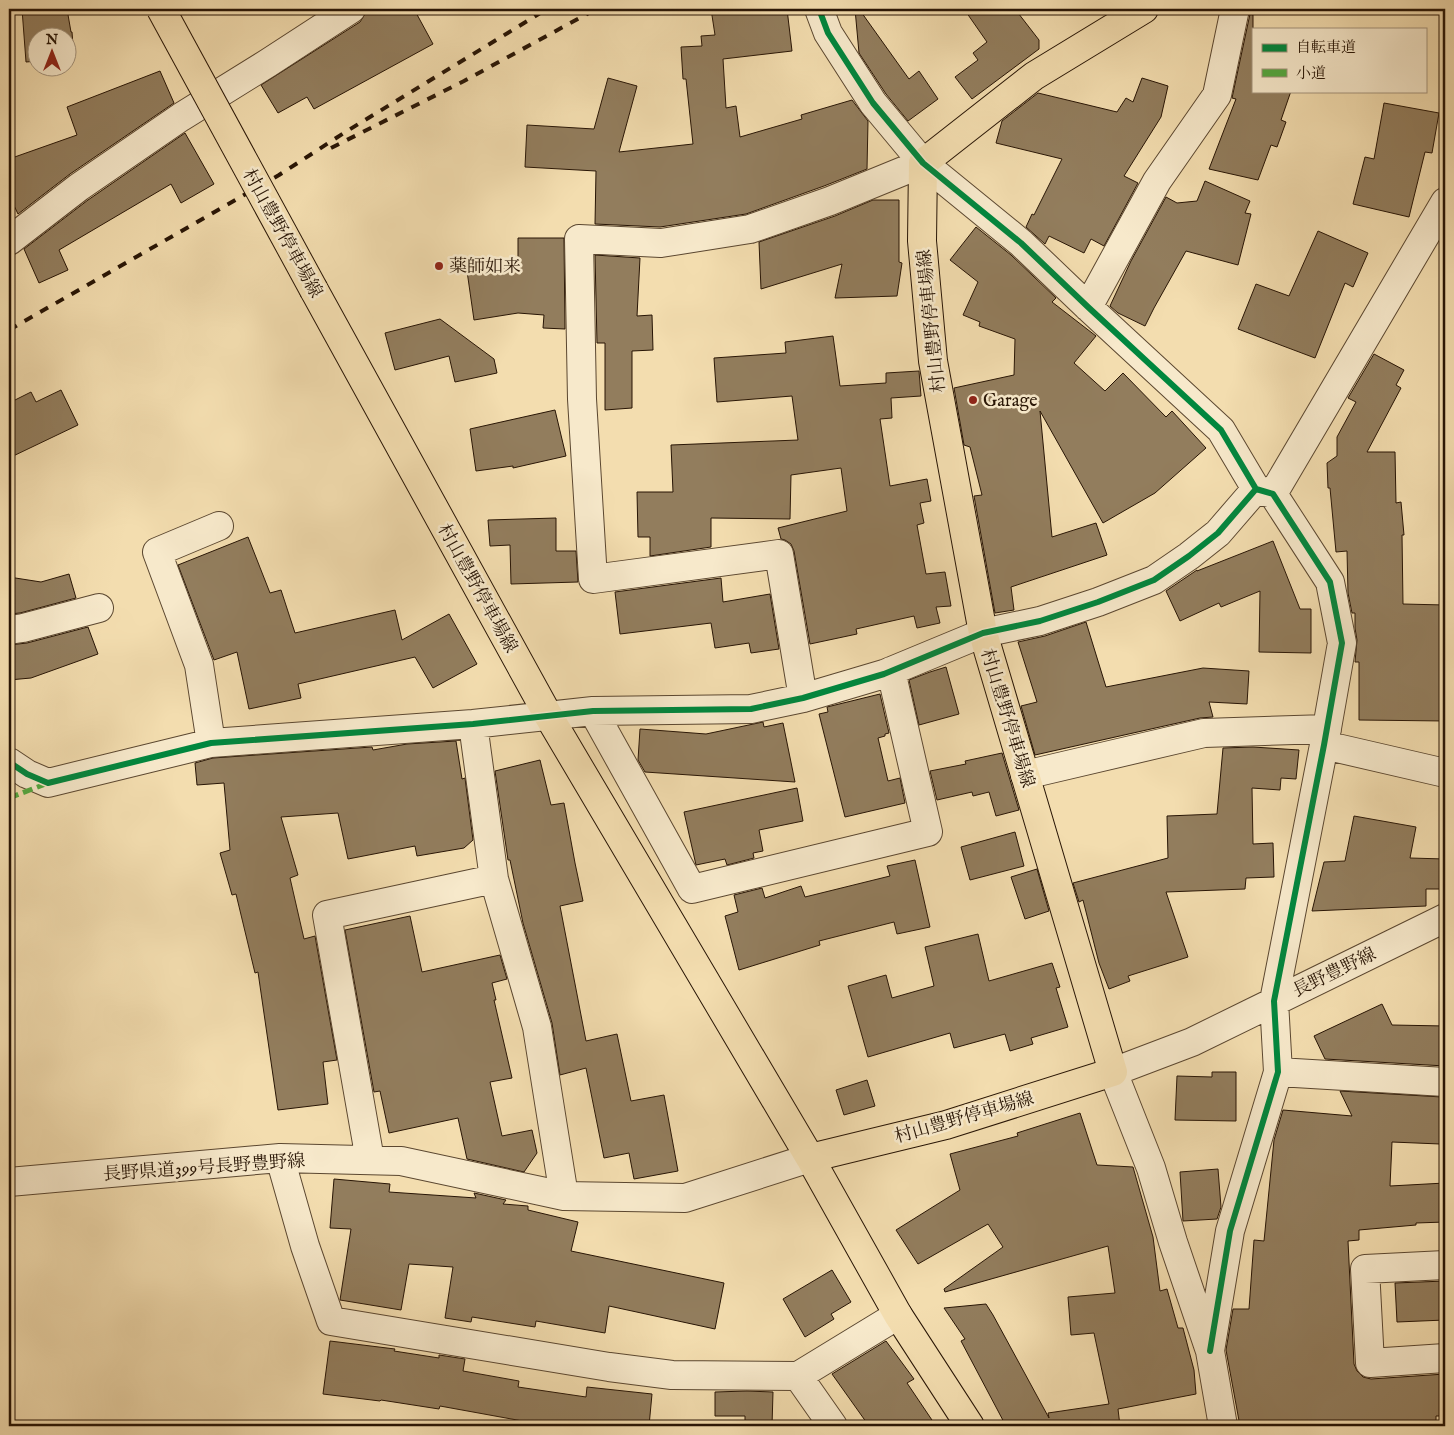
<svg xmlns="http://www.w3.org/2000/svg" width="1454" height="1435" font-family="'IM FELL English','Noto Serif JP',serif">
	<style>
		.building { fill: #927d5d; stroke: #281505 }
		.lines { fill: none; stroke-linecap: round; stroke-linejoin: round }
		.minor-casing { stroke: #5b4730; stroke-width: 30 }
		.major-casing { stroke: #281505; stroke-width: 30 }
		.minor { stroke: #f7e9cb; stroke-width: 28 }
		.major { stroke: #f3ddaf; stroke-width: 28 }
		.rail { stroke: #281505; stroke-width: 4; stroke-dasharray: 9 9; stroke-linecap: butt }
		.major-bridge-casing { stroke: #281505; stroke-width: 30; stroke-linecap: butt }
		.major-bridge { stroke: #f3ddaf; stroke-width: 28 }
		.quiet { stroke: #53a940; stroke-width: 5; stroke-dasharray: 10 5; stroke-linecap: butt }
		.cycleway-casing { stroke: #f7e9cb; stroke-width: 9 }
		.cycleway { stroke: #00873e; stroke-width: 6 }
		.poi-dot { fill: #8f2418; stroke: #f7e9cb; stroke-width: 2 }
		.labels { text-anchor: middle; stroke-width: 5; stroke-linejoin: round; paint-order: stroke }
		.street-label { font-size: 18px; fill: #281505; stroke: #f7e9cb }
		.poi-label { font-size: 18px; fill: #281505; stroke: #f7e9cb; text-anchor: start }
	</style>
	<rect width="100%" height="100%" fill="#f3ddaf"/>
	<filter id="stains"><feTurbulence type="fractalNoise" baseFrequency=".004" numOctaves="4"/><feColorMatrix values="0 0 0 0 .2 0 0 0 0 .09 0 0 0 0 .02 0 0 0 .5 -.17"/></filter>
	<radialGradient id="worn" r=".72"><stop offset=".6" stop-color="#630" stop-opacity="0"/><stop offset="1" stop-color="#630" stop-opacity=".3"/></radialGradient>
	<path class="building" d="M22 9H67L71 32H72L74 58 68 59V38H38V61L26 62Z
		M375 9H414L433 44 314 109 307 97 278 113 261 85 360 22 365 14Z
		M711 9H787L792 51 723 59 726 108 736 106 740 137 802 119 801 115 852 100 868 121 867 169 824 186 746 214 660 227 595 224 596 171 525 167 527 125 594 129 608 78 637 86 619 152 693 144 686 79H683L681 47 702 46 701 36 715 35Z
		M855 9H859L909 79 919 71 938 99 908 121 886 94 859 53Z
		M964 9H1015L1039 40V49L972 99 955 77 978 60 973 53 987 42Z
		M1250 14 1253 15V91H1291L1281 120 1286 122 1277 147 1271 145 1258 180 1209 169 1236 99 1232 98Z
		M160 71 174 103 70 174 18 214 9 195V159L77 135 67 107Z
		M1142 78 1168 86 1161 117 1124 176 1138 183 1104 246 1091 239 1084 253 1049 236 1045 244 1026 227 1032 214 1034 215 1062 159 996 143 1002 121 1038 93 1117 112 1126 98 1133 102Z
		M1384 103 1439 113 1432 153 1425 152 1409 217 1353 204 1365 157 1374 159Z
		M185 133 214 184 181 203 171 184 59 250 68 270 39 283 24 249 88 200Z
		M1205 181 1250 201 1245 213 1251 214 1238 265 1186 251 1154 308 1145 326 1118 313 1110 306 1131 261 1166 197 1177 203 1197 201Z
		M873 200H899V262L902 263 897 296 835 298 842 264 761 289 759 242 835 216Z
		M976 227 1011 255 1056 298 1052 302 1096 336 1074 363 1105 391 1123 373 1166 417 1172 411 1206 448 1155 493 1103 523 1040 411 1052 537 1096 523 1107 555 1011 587 1014 610 995 613 974 496 982 495 970 447 964 445 954 388 1014 375 1015 339 979 326 980 322 963 315 978 282 950 260Z
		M1318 231 1368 253 1353 287 1345 283 1315 358 1238 329 1256 284 1289 296Z
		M518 238H564L565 329 543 328 544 315 518 313 474 320 466 264 518 258Z
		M595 255 640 258 637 316 652 315 653 350 632 351V408L605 410V343H597Z
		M440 319 494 359 497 373 455 382 449 356 395 370 385 333Z
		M833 336 840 386 886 383V373L919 371 921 396 891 398 892 418 880 419 890 486 927 479 931 501 920 503 924 523 917 525 926 574 945 572 951 606 936 607 940 623 917 628 914 616 856 629 857 634 810 644 794 551 791 544 785 540 781 539 778 528 847 511 841 468 791 475 790 519 711 518V547L650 556V537H638L637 492H673L671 445 798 440 792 396 717 402 714 358 786 353 785 342Z
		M1374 354 1404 370 1396 385 1401 388 1367 452H1395L1396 503 1401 502 1404 535H1402L1403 604 1445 605V721L1359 720V662H1355L1357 640 1355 628V613H1352L1348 593 1347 551 1336 552 1330 488H1328L1327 463 1337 456V437L1356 402 1348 398Z
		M61 390 78 425 9 458V403L31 392 36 402Z
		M555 410 566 456 513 468V466L476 471 470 429Z
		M556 518V551H576L578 582 511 584 510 545 490 546 488 520Z
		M248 537 270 593 281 590 295 633 395 610 402 640 449 614 477 664 433 688 415 657 298 684 301 698 249 709 237 652 214 660 178 565Z
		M1273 541 1300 609H1311V653L1259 652 1260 591 1221 607 1219 603 1180 621 1166 591 1197 570V571Z
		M69 574 76 598 20 613 9 614V577L41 582Z
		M721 578 723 602 770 594 779 649 751 653 749 643 715 648 711 623 620 634 615 592Z
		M1086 622 1106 687 1203 668 1249 671 1247 704 1209 702 1213 717 1200 718 1035 755 1021 706 1037 702 1018 642 1045 636Z
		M88 627 98 654 31 678 9 680V645L27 643Z
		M946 667 959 714 919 725 909 680 930 672Z
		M880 694 889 733 885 734V736L878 738 888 781 900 778 905 803 845 817 819 714 828 712 827 707Z
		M763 722 764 727 783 723 795 782 645 772 638 760 640 729 706 734Z
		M456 741 462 779 465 778 473 840 464 848 417 856 415 846 348 859 338 813 281 817 298 875 290 878 304 939 315 936 337 1060 323 1062 328 1104 278 1110 258 972 255 973 236 894 232 895 220 853 230 850 224 783 197 785 195 763 213 758 372 747 373 750 407 744Z
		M1253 747 1299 750 1296 779 1281 778 1280 790 1252 788 1253 844 1273 843 1274 877 1246 878 1245 889 1166 892 1188 957 1128 976 1130 981 1109 989 1099 963 1083 900 1079 902 1073 883 1168 858 1167 816 1217 814 1223 748Z
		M1002 753 1019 810 996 816 989 792 973 796 972 792 937 800 930 771 966 764 965 761Z
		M540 760 551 805 564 803 575 863 583 901 560 906 586 1041 617 1034 631 1101 664 1095 678 1171 634 1179 629 1153 604 1158 586 1068 560 1075 552 1023 523 923 510 860H508L495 771Z
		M797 788 803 821 759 830 763 851 753 853 754 858 727 865 725 859 696 865 684 812Z
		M1354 816 1416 827 1410 858 1445 859V889H1426V906L1312 911 1324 862 1345 861Z
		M1015 832 1024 866 970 880 961 847Z
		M915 860 930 927 897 934 894 922 819 941 820 945 739 970 725 916 738 912 734 895 762 888 765 898 801 886 805 897 890 876 887 866Z
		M1037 869 1049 911 1025 919 1011 877Z
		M410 916 422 972 500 955 507 979 492 983 496 1000H494L512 1078 490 1082 502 1136 532 1130 537 1153 524 1172 467 1159 458 1118 389 1133 380 1091 374 1092 345 930Z
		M978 934 989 981 1052 963 1060 987 1056 988 1068 1027 1031 1038 1033 1044 1010 1051 1005 1034 954 1048 950 1033 868 1057 848 986 886 975 892 998 934 986 925 947Z
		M1382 1004 1392 1025 1445 1026V1066L1325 1059 1314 1036Z
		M1212 1072H1236V1121L1175 1120 1177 1076 1212 1077Z
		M867 1080 875 1106 844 1115 836 1090Z
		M1340 1091 1442 1097 1440 1144 1392 1142 1390 1186 1445 1183V1222L1416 1223V1225L1359 1230V1240L1348 1241 1354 1364 1357 1371 1363 1377 1371 1379 1445 1374V1416H1436V1426H1240L1226 1350 1233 1309H1249L1254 1240 1264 1241 1274 1140 1283 1110 1352 1116Z
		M1080 1113 1097 1165 1133 1167 1153 1237 1160 1291 1167 1289 1178 1328H1183L1194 1370 1196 1394 1118 1409 1120 1426H1006L961 1341 965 1339 944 1308 986 1304 993 1315 1049 1418 1048 1413 1109 1404 1094 1333 1071 1335 1068 1297 1115 1293 1108 1246 945 1292 944 1289 1003 1247 988 1224 918 1264 896 1230 960 1190 950 1154 1018 1136 1017 1133Z
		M1218 1169 1221 1207 1217 1219 1183 1221 1180 1172Z
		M334 1179 390 1184 389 1192 476 1198 474 1193 506 1200 503 1204 528 1206V1210L578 1222 571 1251 724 1283 715 1329 609 1306 605 1333 536 1321 535 1327 472 1317 471 1322 445 1318 453 1267 409 1264 401 1310 340 1300 351 1229 330 1228Z
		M832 1270 851 1302 831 1314 834 1319 805 1337 783 1299Z
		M1445 1281V1320L1397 1322 1395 1283Z
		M330 1341 395 1349 394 1351 439 1358V1355L465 1359 463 1371 519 1381 518 1387 586 1397 587 1387 652 1394 649 1426H550L440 1406 439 1409 381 1400 380 1401 323 1394Z
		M886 1341 914 1379 907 1383 936 1426H869L832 1374Z
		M747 1391 773 1392 772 1426H745V1416H715V1392Z"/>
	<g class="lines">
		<defs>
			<path id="minor" d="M819 9 828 33 873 103 923 163 1021 243 1088 307 1221 430 1256 489 1273 494 1330 582 1342 643 1324 745 1274 1001 1278 1072 1230 1231 1210 1351
				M9 241 79 187 181 117 268 63 351 9
				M1088 307 1157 181 1217 95 1235 9
				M1273 494 1445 202
				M9 630 23 628 99 608
				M803 698 779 554 593 579 582 399 579 239 661 243 750 229 830 201 923 163
				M593 711 692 889 928 832 891 671
				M473 724 494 879 537 1027 564 1196
				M211 743 199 665 157 552 219 526
				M1324 745 1445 773
				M9 762 27 774 48 783 211 743 473 724 593 711 751 709 803 698 884 674 983 633 1040 621 1098 602 1154 580 1189 556 1218 533 1256 489
				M1025 775 1204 733 1327 729
				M1278 1072 1445 1082
				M280 1158 305 1246 331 1321 609 1367 672 1375 798 1376
				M370 1160 327 915 494 879
				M9 1182 280 1158 401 1161 564 1196 685 1198 810 1158
				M1445 1265 1365 1269 1370 1363 1445 1358
				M833 1426 798 1376 898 1315
				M1223 1426 1210 1351 1173 1242 1151 1168 1113 1072 1192 1042 1445 918"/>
			<path id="major" d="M314 290 548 715 810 1158 898 1315 970 1426
				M810 1158 946 1125 1113 1072 983 633 933 361 922 241 923 163 1034 76 1144 9"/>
		</defs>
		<use href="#minor" class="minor-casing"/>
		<use href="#major" class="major-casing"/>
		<use href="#minor" class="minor"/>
		<use href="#major" class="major"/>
		<path class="rail" d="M331 148 464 81 596 9
			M9 330 279 175 347 131 547 9"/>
		<defs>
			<path id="major-bridge" d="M161 9 314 290"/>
		</defs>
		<use href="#major-bridge" class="major-bridge-casing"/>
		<use href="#major-bridge" class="major-bridge"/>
		<path class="quiet" d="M9 798 48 783"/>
		<defs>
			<path id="cycleway" d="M819 9 828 33 873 103 923 163 1021 243 1088 307 1221 430 1256 489 1273 494 1330 582 1342 643 1324 745 1274 1001 1278 1072 1230 1231 1210 1351
				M9 762 27 774 48 783 211 743 473 724 593 711 751 709 803 698 884 674 983 633 1040 621 1098 602 1154 580 1189 556 1218 533 1256 489"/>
		</defs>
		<use href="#cycleway" class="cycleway-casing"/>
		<use href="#cycleway" class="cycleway"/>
	</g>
	<g class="poi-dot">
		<circle cx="439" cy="266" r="5"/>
		<circle cx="973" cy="400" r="5"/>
	</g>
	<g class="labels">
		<g class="street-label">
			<text transform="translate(283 233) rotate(61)" y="6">村山豊野停車場線</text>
			<text transform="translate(931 321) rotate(-96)" y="6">村山豊野停車場線</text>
			<text transform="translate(478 588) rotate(61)" y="6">村山豊野停車場線</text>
			<text transform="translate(1008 718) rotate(73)" y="6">村山豊野停車場線</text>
			<text transform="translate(1334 972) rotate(-26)" y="6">長野豊野線</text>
			<text transform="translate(964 1117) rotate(-16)" y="6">村山豊野停車場線</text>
			<text transform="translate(204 1167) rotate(-4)" y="6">長野県道399号長野豊野線</text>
		</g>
		<g class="poi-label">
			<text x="449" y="272">薬師如来</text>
			<text x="983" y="406">Garage</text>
		</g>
	</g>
	<rect width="1454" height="1435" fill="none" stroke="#f3ddaf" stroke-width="30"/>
	<rect x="10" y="10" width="1434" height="1415" fill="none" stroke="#281505" stroke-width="2.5"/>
	<rect x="15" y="15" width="1424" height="1405" fill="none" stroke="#281505"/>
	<rect x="1252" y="28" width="175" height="65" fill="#f7e9cb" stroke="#a4947c"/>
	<rect x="1262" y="44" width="25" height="8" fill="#00873e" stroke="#a4947c"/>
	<text x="1296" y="52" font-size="15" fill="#281505">自転車道</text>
	<rect x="1262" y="69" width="25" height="8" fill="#53a940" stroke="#a4947c"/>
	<text x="1296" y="78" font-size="15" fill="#281505">小道</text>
	<g transform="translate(52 52)"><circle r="24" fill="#f7e9cb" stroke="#a4947c"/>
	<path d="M0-4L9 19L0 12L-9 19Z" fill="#8f2418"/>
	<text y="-8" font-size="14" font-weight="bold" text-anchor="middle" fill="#281505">N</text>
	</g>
	<rect width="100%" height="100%" filter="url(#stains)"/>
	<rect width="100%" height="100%" fill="url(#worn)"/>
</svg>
